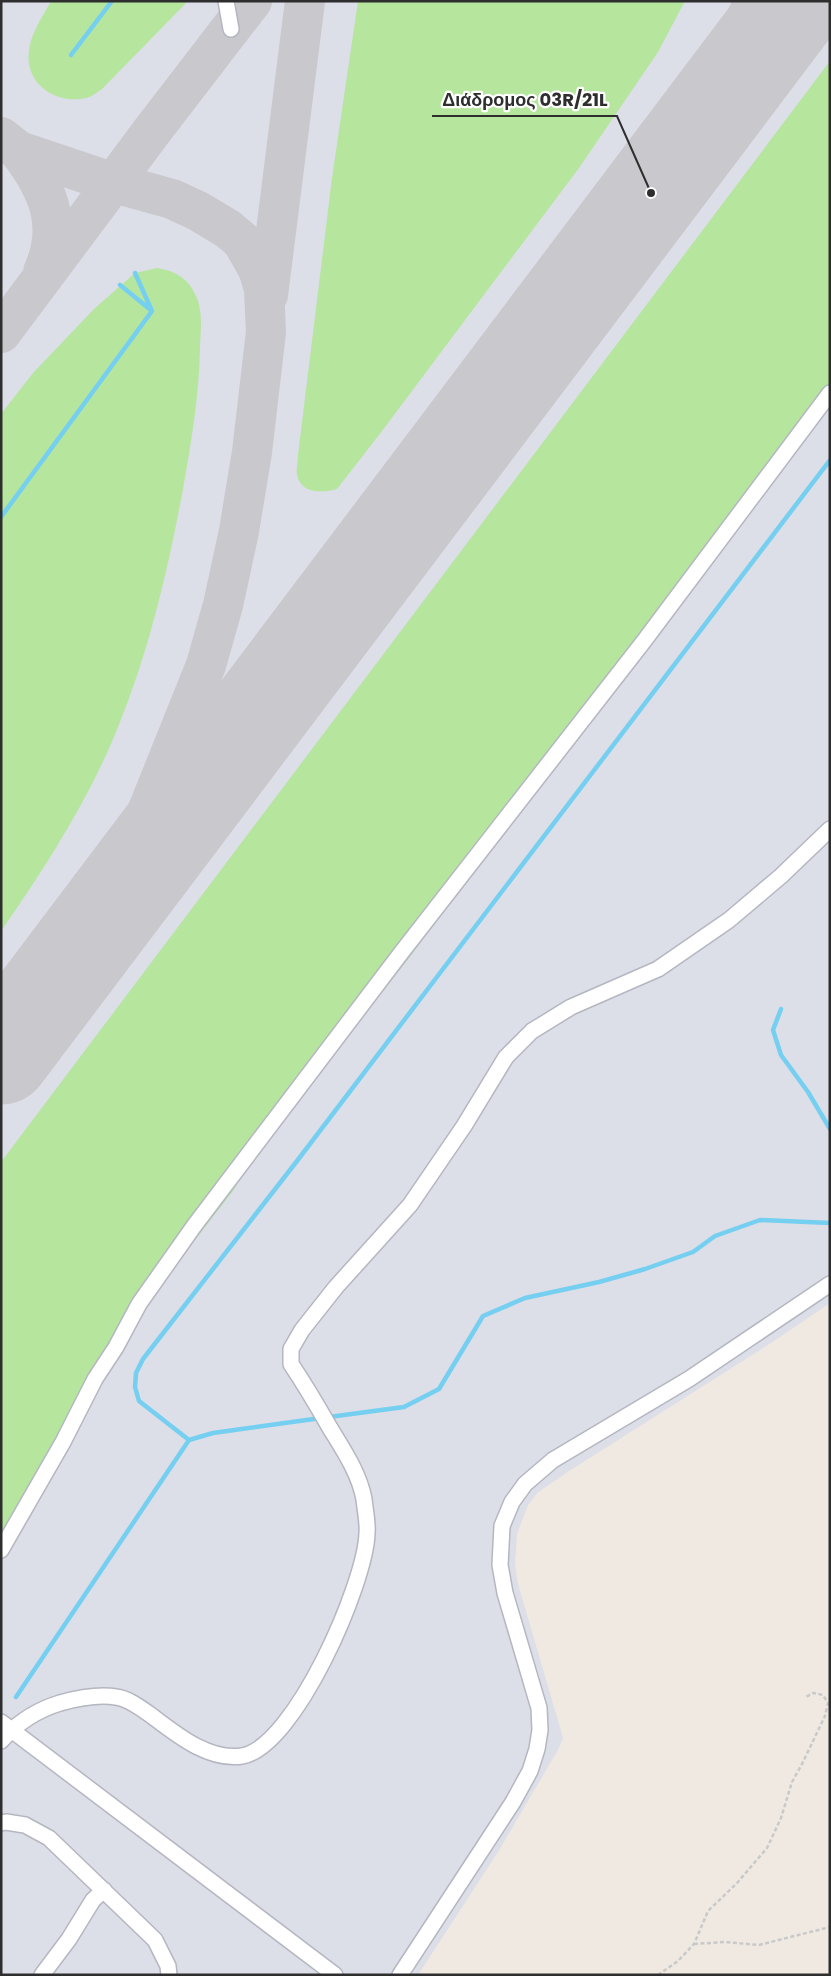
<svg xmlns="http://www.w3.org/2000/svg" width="831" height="1976" font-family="Poppins,sans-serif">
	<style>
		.airport { fill: #dcdee8 }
		.green { fill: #b6e59e }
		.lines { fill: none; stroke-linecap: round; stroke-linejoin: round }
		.stream { stroke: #75cff0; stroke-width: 4.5 }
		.taxiway { stroke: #c9c8cc; stroke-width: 40 }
		.runway { stroke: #c9c8cc; stroke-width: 99 }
		.minor-casing { stroke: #b4b7c1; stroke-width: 18 }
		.path { stroke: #c9c9c9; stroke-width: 2.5; stroke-dasharray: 4 2.5; stroke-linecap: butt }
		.minor { stroke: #fff; stroke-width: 15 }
		.leader { fill: none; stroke: #2e2e2e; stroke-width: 2 }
		.callout-dot { fill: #2e2e2e; stroke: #fff; stroke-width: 2 }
		.callout-label { font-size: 18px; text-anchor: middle; font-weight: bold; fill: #2e2e2e; stroke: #fff; stroke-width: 4.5; stroke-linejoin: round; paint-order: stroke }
	</style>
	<rect width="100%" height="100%" fill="#efe9e1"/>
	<path class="airport" d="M1 1H830V1303L771 1343 569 1471 537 1493 528 1505 517 1534 515 1565 518 1584 563 1738 559 1748 498 1852 418 1975H1Z"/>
	<path class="green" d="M51 1H188L102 89C97 92 92 97 86 98 55 105 24 83 29 50 31 33 43 16 51 1Z
		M358 1H685L658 52 579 168 382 431 337 489C322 493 301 494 297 475 296 469 298 461 298 455L332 178Z
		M830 61V398L562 752 409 958 257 1151 233 1191 160 1285 121 1341 81 1412 29 1517 1 1560V1162Z
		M157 268C178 271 191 281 198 301 203 316 200 335 200 350 199 397 191 443 183 489 166 580 145 668 107 753 78 816 41 874 1 931V414L33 373 94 309 135 273Z"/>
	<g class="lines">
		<path class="stream" d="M71 55 112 1
			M120 285 152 311 135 273
			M1 517 152 311
			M781 1009 773 1030 781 1055 808 1092 830 1129
			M329 1417 404 1407 439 1389 483 1316 525 1298 599 1282 645 1269 693 1252 715 1236 760 1220 830 1223
			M189 1440 213 1433 321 1418
			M16 1697 189 1440 139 1401 135 1387 136 1373 143 1359 297 1161 830 460"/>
		<path class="taxiway" d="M1 137 19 151 114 183 172 199 198 211 228 229 242 241 258 269 264 289 266 332 252 452 239 531 223 605 206 665 147 812 74 959
			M19 151C48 189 64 225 43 272
			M651 193 727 61 754 1
			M268 295 305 1
			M1 333 152 131 252 1"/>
		<path class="runway" d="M1 1055 796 1"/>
		<defs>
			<path id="minor" d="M226 1 231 29
				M1 1550 63 1442 95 1379 116 1347 139 1304 194 1226 401 953 644 641 830 393
				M1 1722 335 1975
				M1 1741C17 1723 37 1710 60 1703 78 1698 97 1694 116 1697 128 1698 142 1709 152 1716 177 1735 209 1761 242 1756 295 1747 366 1582 367 1533 368 1522 365 1510 364 1499 359 1473 344 1451 330 1428 318 1407 305 1385 291 1364V1349L302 1330 336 1287 410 1205 464 1126 506 1057 532 1031 571 1007 658 969 729 920 781 876 830 829
				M1 1823 6 1822 25 1825 49 1838 155 1940 168 1966 169 1975
				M42 1975 69 1939 93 1900 104 1890
				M400 1975 513 1802 530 1771 537 1749 540 1730 539 1708 505 1593 500 1565 502 1526 512 1502 525 1484 553 1460 689 1379 830 1284"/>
		</defs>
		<use href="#minor" class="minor-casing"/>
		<path class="path" d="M694 1944 725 1942 759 1945 830 1927
			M658 1975 678 1961 694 1944 708 1911 737 1883 767 1848 781 1818 792 1782 802 1764 825 1716 828 1703 823 1695 813 1693 806 1697"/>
		<use href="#minor" class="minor"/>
	</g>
	<path class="leader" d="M651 193L617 116H432"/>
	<circle class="callout-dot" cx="651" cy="193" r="5"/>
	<g class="callout-label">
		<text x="525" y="106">Διάδρομος 03R/21L</text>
	</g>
	<rect width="831" height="1976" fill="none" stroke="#2e2e2e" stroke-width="5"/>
</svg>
